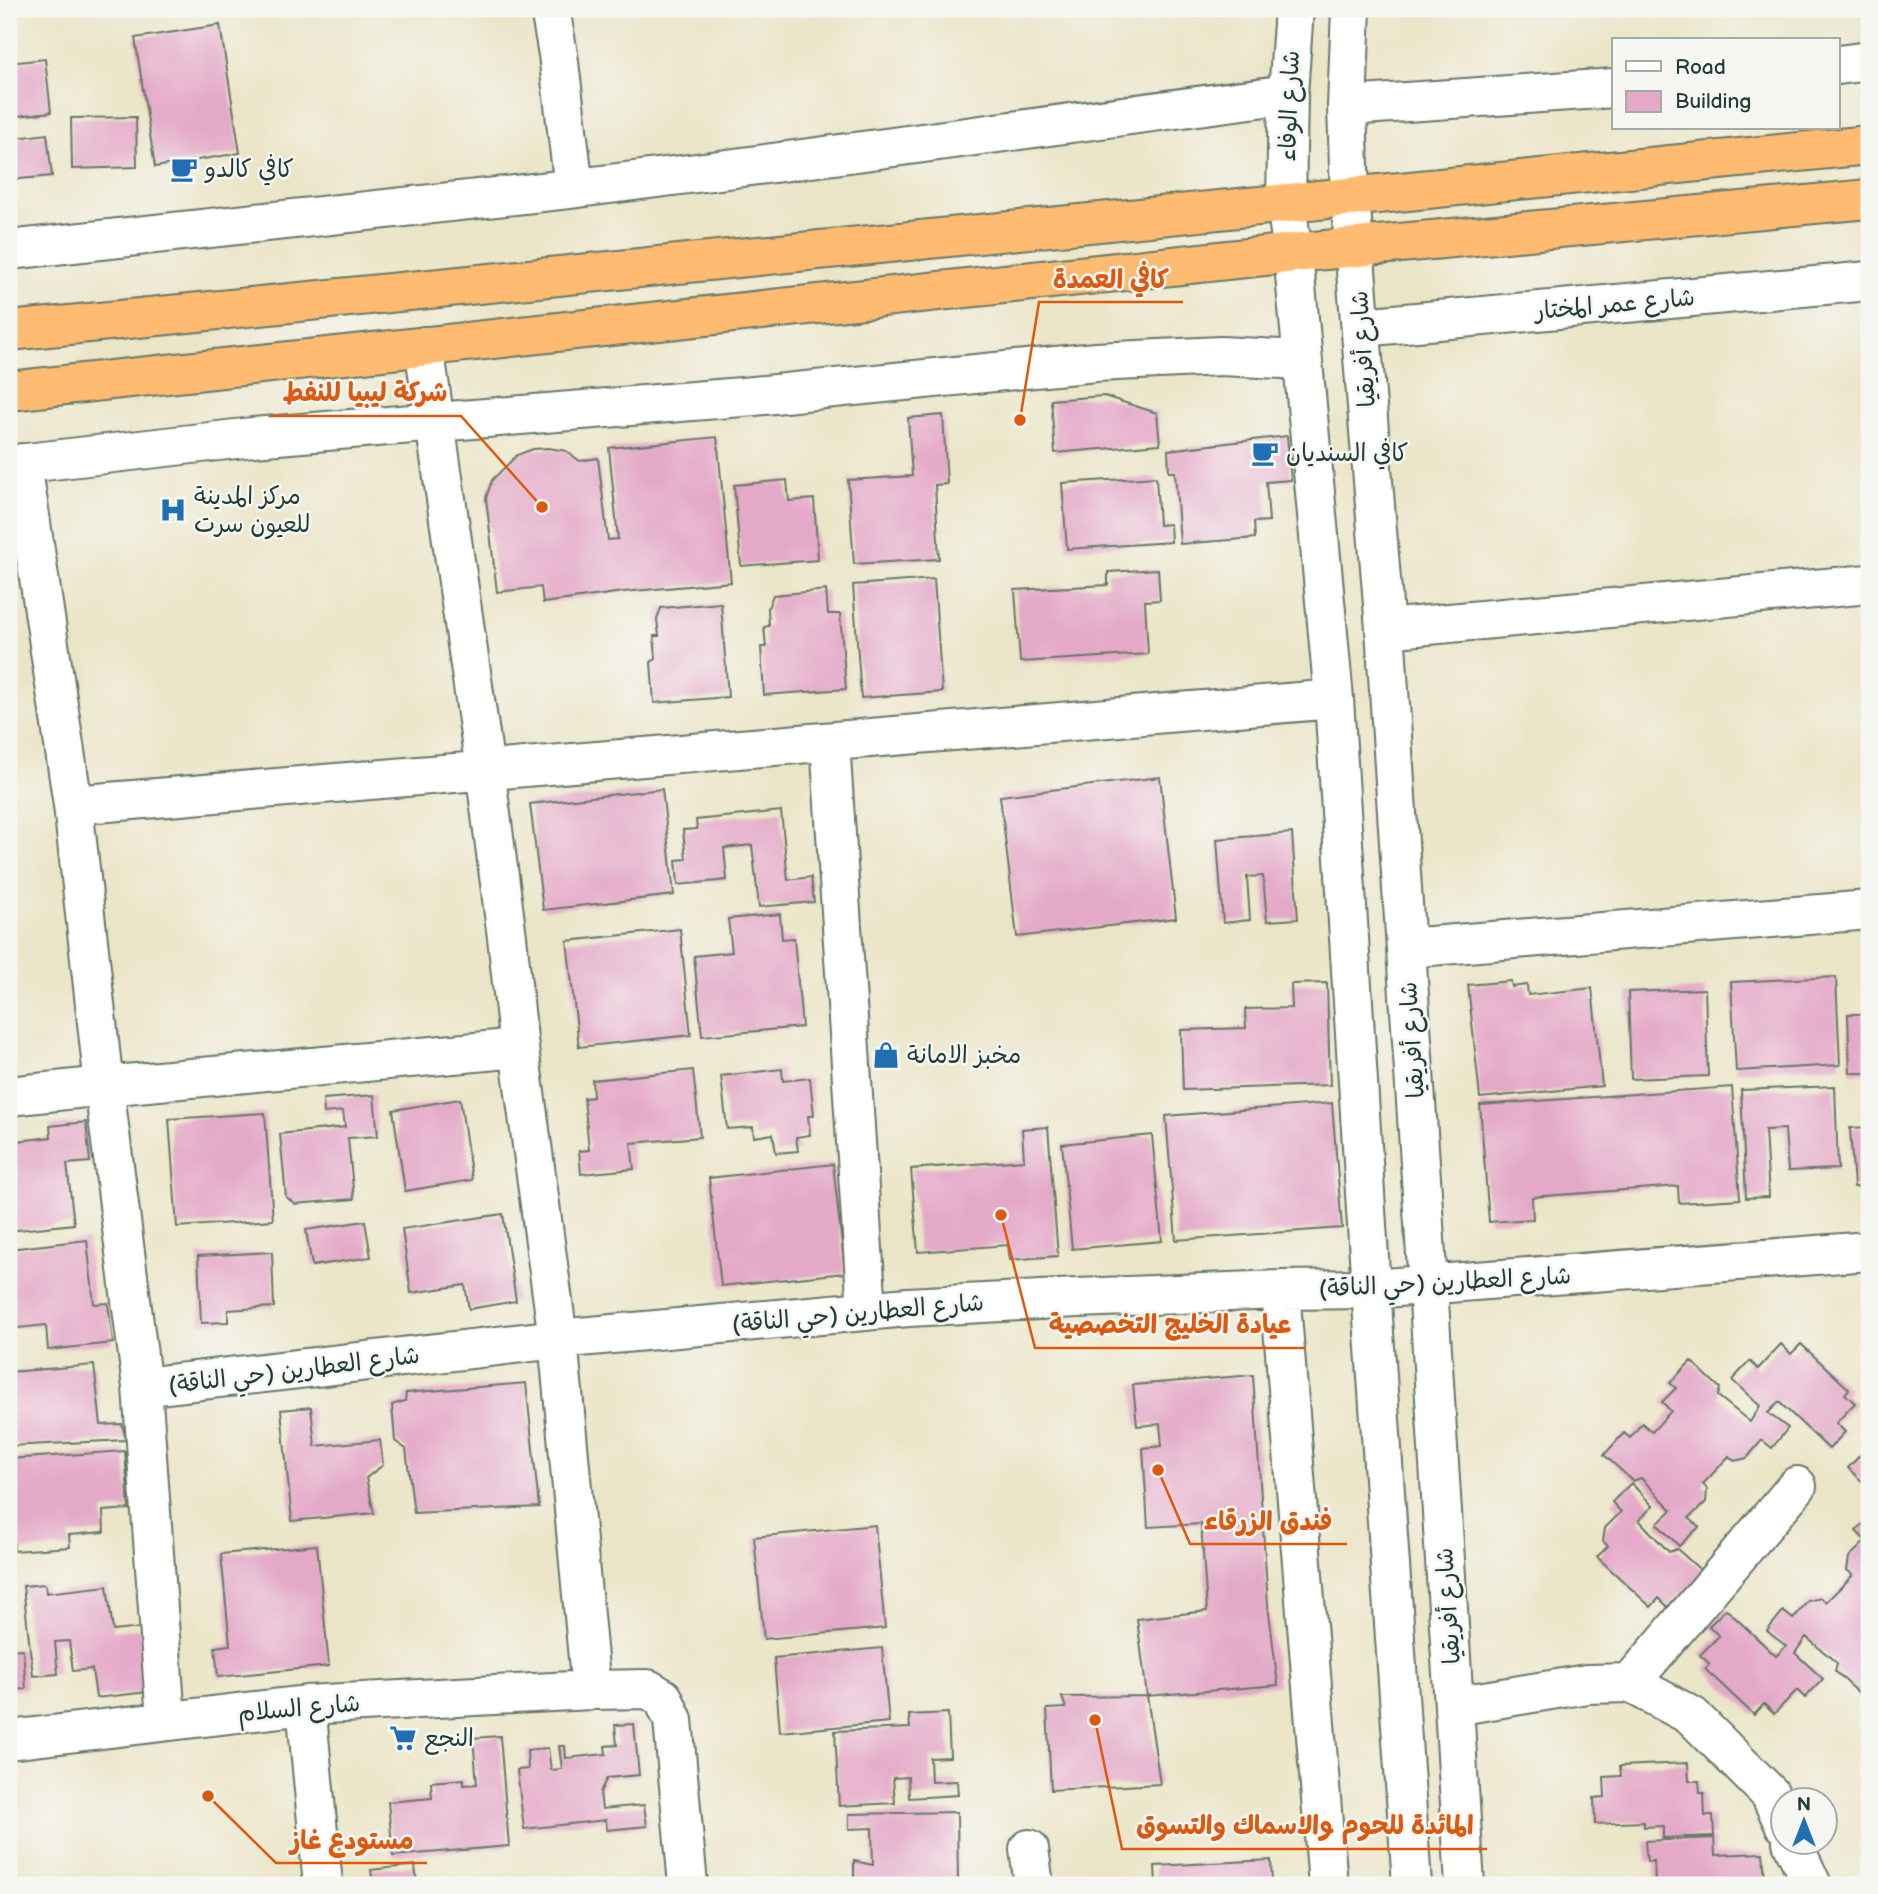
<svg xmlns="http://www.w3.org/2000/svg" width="1878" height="1894" font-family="'Balsamiq Sans','Playpen Sans Arabic',sans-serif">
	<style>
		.building { fill: #e4a9c7 }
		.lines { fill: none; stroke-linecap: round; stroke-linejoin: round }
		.minor-casing { stroke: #667867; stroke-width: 42 }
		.highway-casing { stroke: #667867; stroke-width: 42 }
		.minor { stroke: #fff; stroke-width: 38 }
		.highway { stroke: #ffbb71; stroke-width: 38 }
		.labels { text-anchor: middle; stroke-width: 5; stroke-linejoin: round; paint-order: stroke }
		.street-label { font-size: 24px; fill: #1f3d34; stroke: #f6f6f2 }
		.poi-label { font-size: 24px; fill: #1f3d34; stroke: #f6f6f2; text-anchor: start }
		.leader { fill: none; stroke: #de580e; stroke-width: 2.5 }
		.callout-dot { fill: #de580e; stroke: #f6f6f2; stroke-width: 2.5 }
		.callout-label { font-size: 26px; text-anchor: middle; font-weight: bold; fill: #de580e; stroke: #f6f6f2; stroke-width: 5; stroke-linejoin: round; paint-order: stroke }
	</style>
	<rect width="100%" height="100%" fill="#f6f6f2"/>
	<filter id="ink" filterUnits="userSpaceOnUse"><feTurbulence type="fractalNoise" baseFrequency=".0143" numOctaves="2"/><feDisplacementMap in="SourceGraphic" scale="14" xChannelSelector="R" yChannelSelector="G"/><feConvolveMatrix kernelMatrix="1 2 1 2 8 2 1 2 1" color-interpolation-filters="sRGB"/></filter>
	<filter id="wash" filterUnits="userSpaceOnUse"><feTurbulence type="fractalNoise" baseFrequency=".00686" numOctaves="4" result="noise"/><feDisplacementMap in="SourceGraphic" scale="28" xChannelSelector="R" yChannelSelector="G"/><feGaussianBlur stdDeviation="1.57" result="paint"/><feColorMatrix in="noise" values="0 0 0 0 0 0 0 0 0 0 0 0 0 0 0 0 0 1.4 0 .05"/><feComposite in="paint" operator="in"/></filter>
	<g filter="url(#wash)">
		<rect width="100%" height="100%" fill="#ebe5c7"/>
		<g id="blocks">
			<path class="building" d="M220 25 240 153 155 167 135 38Z
				M45 59 51 112 9 117V63Z
				M136 117 137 167 72 169 71 118Z
				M47 134 52 176 9 180V139Z
				M1104 396 1157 413 1160 444 1055 453 1051 400Z
				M943 415 947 484 935 485 939 559 854 564 848 480 912 476 908 418Z
				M1287 436 1291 480 1266 482 1269 521 1254 522 1255 538 1180 544 1175 472H1169L1168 450Z
				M717 437 731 582 623 592 543 603 541 587 497 592 486 498 492 480 517 455 533 449 549 448 566 451 580 461 598 458 608 540 618 539 609 448Z
				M1156 477 1159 525 1170 524 1171 542 1067 549 1062 483Z
				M787 480 789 501 814 499 818 560 741 566 734 485Z
				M1158 569 1160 600 1145 601 1148 654 1020 662 1015 590 1108 585V572Z
				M934 579 942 692 861 698 853 585Z
				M826 590 828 614H840L846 689 764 695 761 647H766L764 627 769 626 768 608 773 595Z
				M721 603 728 697 654 703 651 662 656 659 654 636H659L657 619 661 608Z
				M1160 777 1176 918 1017 937 1000 796Z
				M662 789 674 895 543 910 530 804Z
				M781 811 788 880 811 877 814 902 759 907 752 845 724 848 727 880 678 885 676 860 686 859 683 830 697 829 696 820Z
				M1292 833 1298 919 1267 921 1263 876 1247 877 1250 920 1223 923 1217 839Z
				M780 914 782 939 794 938 802 1027 702 1036 694 956 732 952 728 919Z
				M680 929 691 1035 579 1047 567 941Z
				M1836 977 1840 1065 1736 1071 1731 982Z
				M1511 981 1512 987 1527 985 1528 995 1592 988 1602 1086 1480 1098 1468 985Z
				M1327 983 1330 1085 1183 1090 1181 1030 1246 1028 1245 1009 1292 1008 1291 984Z
				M1705 989 1708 1076 1631 1079 1628 992Z
				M1848 1014H1869V1073H1850Z
				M782 1069 783 1081 810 1078 814 1116H808L810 1135 796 1137 798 1151 776 1153 773 1134 754 1137 753 1127 727 1129 721 1076Z
				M693 1070 700 1137 631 1143 634 1169 581 1174 579 1151 589 1150 584 1098 593 1097 592 1080Z
				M1835 1086 1838 1169 1788 1171 1785 1129 1765 1130 1769 1197 1746 1198 1741 1090Z
				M1732 1087 1740 1199 1679 1203 1678 1186 1532 1197 1533 1219 1489 1222 1480 1105Z
				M374 1095 378 1136 348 1138 354 1199 295 1204 286 1197 280 1134 345 1127 343 1111 324 1113 323 1099Z
				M460 1099 472 1180 405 1191 393 1110Z
				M1332 1103 1342 1228 1176 1240 1166 1116Z
				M265 1113 273 1220 177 1227 169 1119Z
				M86 1122 90 1162 67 1164 74 1224 9 1231V1142L51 1137 50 1126Z
				M1048 1127 1058 1256 1010 1260 1008 1245 918 1252 911 1169 1024 1160 1022 1129Z
				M1869 1127V1186L1854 1187 1850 1128Z
				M1152 1135 1162 1241 1072 1249 1062 1144Z
				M833 1164 845 1273 721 1286 709 1178Z
				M503 1214 516 1301 469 1309 465 1285 411 1293 402 1229Z
				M365 1221 371 1257 312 1266 306 1230Z
				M87 1240 94 1304 108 1303 113 1343 48 1350 46 1325 9 1329V1249Z
				M272 1252 274 1307 228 1310V1322L201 1323 198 1256Z
				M1781 1344 1791 1354 1801 1344 1849 1389 1845 1394 1855 1403 1836 1423 1845 1432 1829 1449 1779 1402 1768 1413 1788 1428 1772 1448 1762 1440 1747 1458 1734 1461 1729 1456 1703 1484 1707 1489 1706 1502 1689 1518 1699 1527 1679 1546 1657 1524 1672 1510 1641 1478 1633 1481 1604 1455 1624 1433 1630 1438 1642 1423 1652 1432 1671 1411 1662 1402 1676 1388 1670 1383 1691 1361 1720 1388 1718 1396 1750 1422 1760 1406 1732 1380 1750 1361 1758 1369Z
				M94 1365 101 1425 122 1424 126 1440 9 1446V1372Z
				M1253 1375 1268 1604 1278 1685 1147 1696 1137 1619 1207 1611 1201 1524 1148 1527 1143 1448 1162 1446 1160 1424 1137 1426 1133 1385Z
				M526 1383 539 1507 414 1513 406 1449 395 1441 392 1405 405 1401 406 1393Z
				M311 1407 315 1446 380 1440 383 1465 366 1478 374 1513 292 1521 281 1410Z
				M125 1451 129 1509 103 1511 104 1532 69 1535 70 1547 14 1551 9 1459Z
				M1864 1451 1869 1456V1488L1848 1468Z
				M1631 1483 1653 1506 1639 1520 1669 1552 1677 1549 1706 1575 1686 1597 1681 1592 1668 1607 1659 1598 1651 1607 1597 1557 1608 1546 1603 1541 1605 1528 1621 1512 1612 1502Z
				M1869 1518V1692L1864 1698 1835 1671 1837 1663 1806 1637 1795 1653 1823 1679 1805 1698 1797 1690 1774 1714 1764 1704 1754 1715 1705 1669 1710 1664 1700 1655 1719 1636 1709 1626 1726 1609 1776 1656 1786 1646 1767 1631 1783 1611 1793 1619 1808 1601 1821 1598 1826 1602 1853 1575 1847 1570 1849 1557 1866 1541 1856 1531Z
				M875 1525 885 1628 764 1639 754 1537Z
				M317 1545 329 1666 218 1677 215 1647 230 1645 221 1554Z
				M45 1584 46 1593 107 1586 113 1631 141 1628 148 1692 96 1698 92 1669 73 1671 69 1641 55 1642 58 1674 33 1676 23 1586Z
				M882 1648 889 1722 780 1732 774 1658Z
				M23 1649 26 1689 9 1690V1650Z
				M1147 1696 1160 1784 1051 1790 1047 1709 1066 1708 1062 1697Z
				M948 1713 950 1757 930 1758 931 1782 957 1781 958 1795 909 1798 908 1777 893 1778 895 1803 839 1806 835 1731 910 1728 909 1715Z
				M634 1724 639 1775 607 1778 600 1792 602 1809 644 1805 647 1826 607 1830 606 1820 524 1829 517 1770 528 1769 527 1750 548 1748 551 1770 562 1769 559 1746H565L566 1758 606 1754 605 1746 617 1745 615 1725Z
				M500 1736 509 1846 393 1856 388 1802 432 1798 431 1782 464 1779V1785L477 1784 473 1738Z
				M1688 1763 1689 1781H1699L1700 1793H1704L1705 1816H1713L1714 1836 1663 1838V1826L1644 1827V1822L1595 1824 1594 1798 1605 1797 1604 1777 1621 1776 1620 1766Z
				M957 1812 958 1882 854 1884V1861L873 1865 872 1828 849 1829V1814Z
				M1714 1838 1715 1855 1763 1853 1765 1880H1754V1885L1655 1884 1654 1861 1647 1862 1645 1841Z
				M1271 1860 1272 1885H1156L1155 1866Z
				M415 1865 417 1885H373L371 1870Z"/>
		</g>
	</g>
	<g filter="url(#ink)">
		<use href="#blocks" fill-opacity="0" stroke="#667867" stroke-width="2"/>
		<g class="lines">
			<defs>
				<path id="minor" d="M550 9 558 54 574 188
					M1294 9 1288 94 1286 204 1293 253 1334 699 1371 1289 1412 1885
					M1351 9 1347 106 1350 196 1385 629 1428 1285 1465 1885
					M1838 65 1869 61
					M1347 106 1614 88
					M9 250C195 228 383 211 569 189 809 160 1049 125 1288 94
					M1361 327 1869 281
					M424 346 485 769 507 937 519 1048 558 1339 591 1690
					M22 463 73 805 104 1086 142 1387 166 1720
					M9 465 253 437 754 396 1096 362 1221 356 1302 360
					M1385 629 1869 584
					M830 742 867 1311
					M73 805 1334 699
					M1406 948 1869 910
					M9 1096 104 1086 519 1048
					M1280 1290 1328 1885
					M142 1387 558 1339 908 1307 1077 1298 1280 1290 1371 1289 1869 1251
					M1630 1683 1797 1486
					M306 1705 323 1885
					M1454 1706 1587 1684 1630 1683 1692 1716 1770 1794 1784 1824
					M9 1740 306 1705 591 1690 648 1689 663 1698 673 1720 688 1885
					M1792 1842 1812 1885
					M1029 1849 1034 1885"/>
				<path id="highway" d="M9 331 1869 145
					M9 391 1293 253 1869 199"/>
			</defs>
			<use href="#minor" class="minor-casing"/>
			<use href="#highway" class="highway-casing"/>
			<use href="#minor" class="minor"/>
			<use href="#highway" class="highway"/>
		</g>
	</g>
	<defs>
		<symbol id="cafe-bare" viewBox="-9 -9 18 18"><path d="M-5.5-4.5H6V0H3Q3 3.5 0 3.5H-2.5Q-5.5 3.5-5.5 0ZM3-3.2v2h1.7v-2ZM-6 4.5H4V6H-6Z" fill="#1f6fb2" stroke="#f6f6f2" stroke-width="2.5" paint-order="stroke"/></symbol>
		<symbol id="hospital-bare" viewBox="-9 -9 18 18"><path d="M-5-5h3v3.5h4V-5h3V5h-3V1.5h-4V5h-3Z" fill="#1f6fb2" stroke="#f6f6f2" stroke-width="2.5" paint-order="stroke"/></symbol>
		<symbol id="shop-bare" viewBox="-9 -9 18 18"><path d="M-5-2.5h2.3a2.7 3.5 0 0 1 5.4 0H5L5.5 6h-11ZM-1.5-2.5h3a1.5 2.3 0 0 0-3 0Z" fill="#1f6fb2" stroke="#f6f6f2" stroke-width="2.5" paint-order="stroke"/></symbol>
		<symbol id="supermarket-bare" viewBox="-9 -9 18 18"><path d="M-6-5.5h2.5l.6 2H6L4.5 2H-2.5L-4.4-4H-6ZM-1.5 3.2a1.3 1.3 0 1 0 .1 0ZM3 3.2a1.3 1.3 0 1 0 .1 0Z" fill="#1f6fb2" stroke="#f6f6f2" stroke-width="2.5" paint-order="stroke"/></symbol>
	</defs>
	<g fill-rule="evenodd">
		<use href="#cafe-bare" x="165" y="150" width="38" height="38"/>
		<use href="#cafe-bare" x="1246" y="434" width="38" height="38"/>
		<use href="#hospital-bare" x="154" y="491" width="38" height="38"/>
		<use href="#shop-bare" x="867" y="1036" width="38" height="38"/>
		<use href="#supermarket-bare" x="384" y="1719" width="38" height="38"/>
	</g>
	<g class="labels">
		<g class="street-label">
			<text transform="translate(1289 106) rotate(-88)" y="8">شارع الوفاء</text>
			<text transform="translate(1615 304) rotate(-5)" y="8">شارع عمر المختار</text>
			<text transform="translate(1363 349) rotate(-94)" y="8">شارع أفريقيا</text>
			<text transform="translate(1412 1040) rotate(-94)" y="8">شارع أفريقيا</text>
			<text transform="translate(1445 1282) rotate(-3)" y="8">شارع العطارين (حي الناقة)</text>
			<text transform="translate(858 1313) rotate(-5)" y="8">شارع العطارين (حي الناقة)</text>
			<text transform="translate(294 1370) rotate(-7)" y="8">شارع العطارين (حي الناقة)</text>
			<text transform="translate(1448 1606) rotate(-94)" y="8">شارع أفريقيا</text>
			<text transform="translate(299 1708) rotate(-5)" y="8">شارع السلام</text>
		</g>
		<g class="poi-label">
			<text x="205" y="177">كافي كالدو</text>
			<text x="1286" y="461">كافي السنديان</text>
			<text x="194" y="504">مركز المدينة<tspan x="194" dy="28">للعيون سرت</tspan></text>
			<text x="907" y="1063">مخبز الامانة</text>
			<text x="424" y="1746">النجع</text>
		</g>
	</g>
	<path class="leader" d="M1020 420L1039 302H1183M542 507L461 416H269M1001 1215L1035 1348H1305M1158 1470L1190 1544H1347M1095 1720L1122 1849H1487M208 1796L276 1863H427"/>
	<g class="callout-dot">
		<circle cx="1020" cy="420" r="7"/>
		<circle cx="542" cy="507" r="7"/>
		<circle cx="1001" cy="1215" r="7"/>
		<circle cx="1158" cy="1470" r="7"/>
		<circle cx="1095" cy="1720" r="7"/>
		<circle cx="208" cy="1796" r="7"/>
	</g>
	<g class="callout-label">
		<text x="1111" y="288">كافي العمدة</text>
		<text x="365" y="401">شركة ليبيا للنفط</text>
		<text x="1170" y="1333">عيادة الخليج التخصصية</text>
		<text x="1268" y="1530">فندق الزرقاء</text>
		<text x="1305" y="1834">المائدة للحوم والاسماك والتسوق</text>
		<text x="352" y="1849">مستودع غاز</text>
	</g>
	<rect width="1878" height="1894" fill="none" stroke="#f6f6f2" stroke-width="35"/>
	<rect x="1612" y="38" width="228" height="91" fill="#f6f6f2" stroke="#a0aca6" stroke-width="2"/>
	<rect x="1626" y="61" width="35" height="10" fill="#ffffff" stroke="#a0aca6" stroke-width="2"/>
	<text x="1675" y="74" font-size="21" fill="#1f3d34">Road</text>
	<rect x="1626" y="91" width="35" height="21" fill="#e4a9c7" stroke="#a0aca6" stroke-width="2"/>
	<text x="1675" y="108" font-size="21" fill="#1f3d34">Building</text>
	<g transform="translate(1804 1821)"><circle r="33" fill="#f6f6f2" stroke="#a0aca6" stroke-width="2"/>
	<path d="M0-5L12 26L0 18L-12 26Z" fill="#1f6fb2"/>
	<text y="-10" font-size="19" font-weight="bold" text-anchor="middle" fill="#1f3d34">N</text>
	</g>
</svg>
